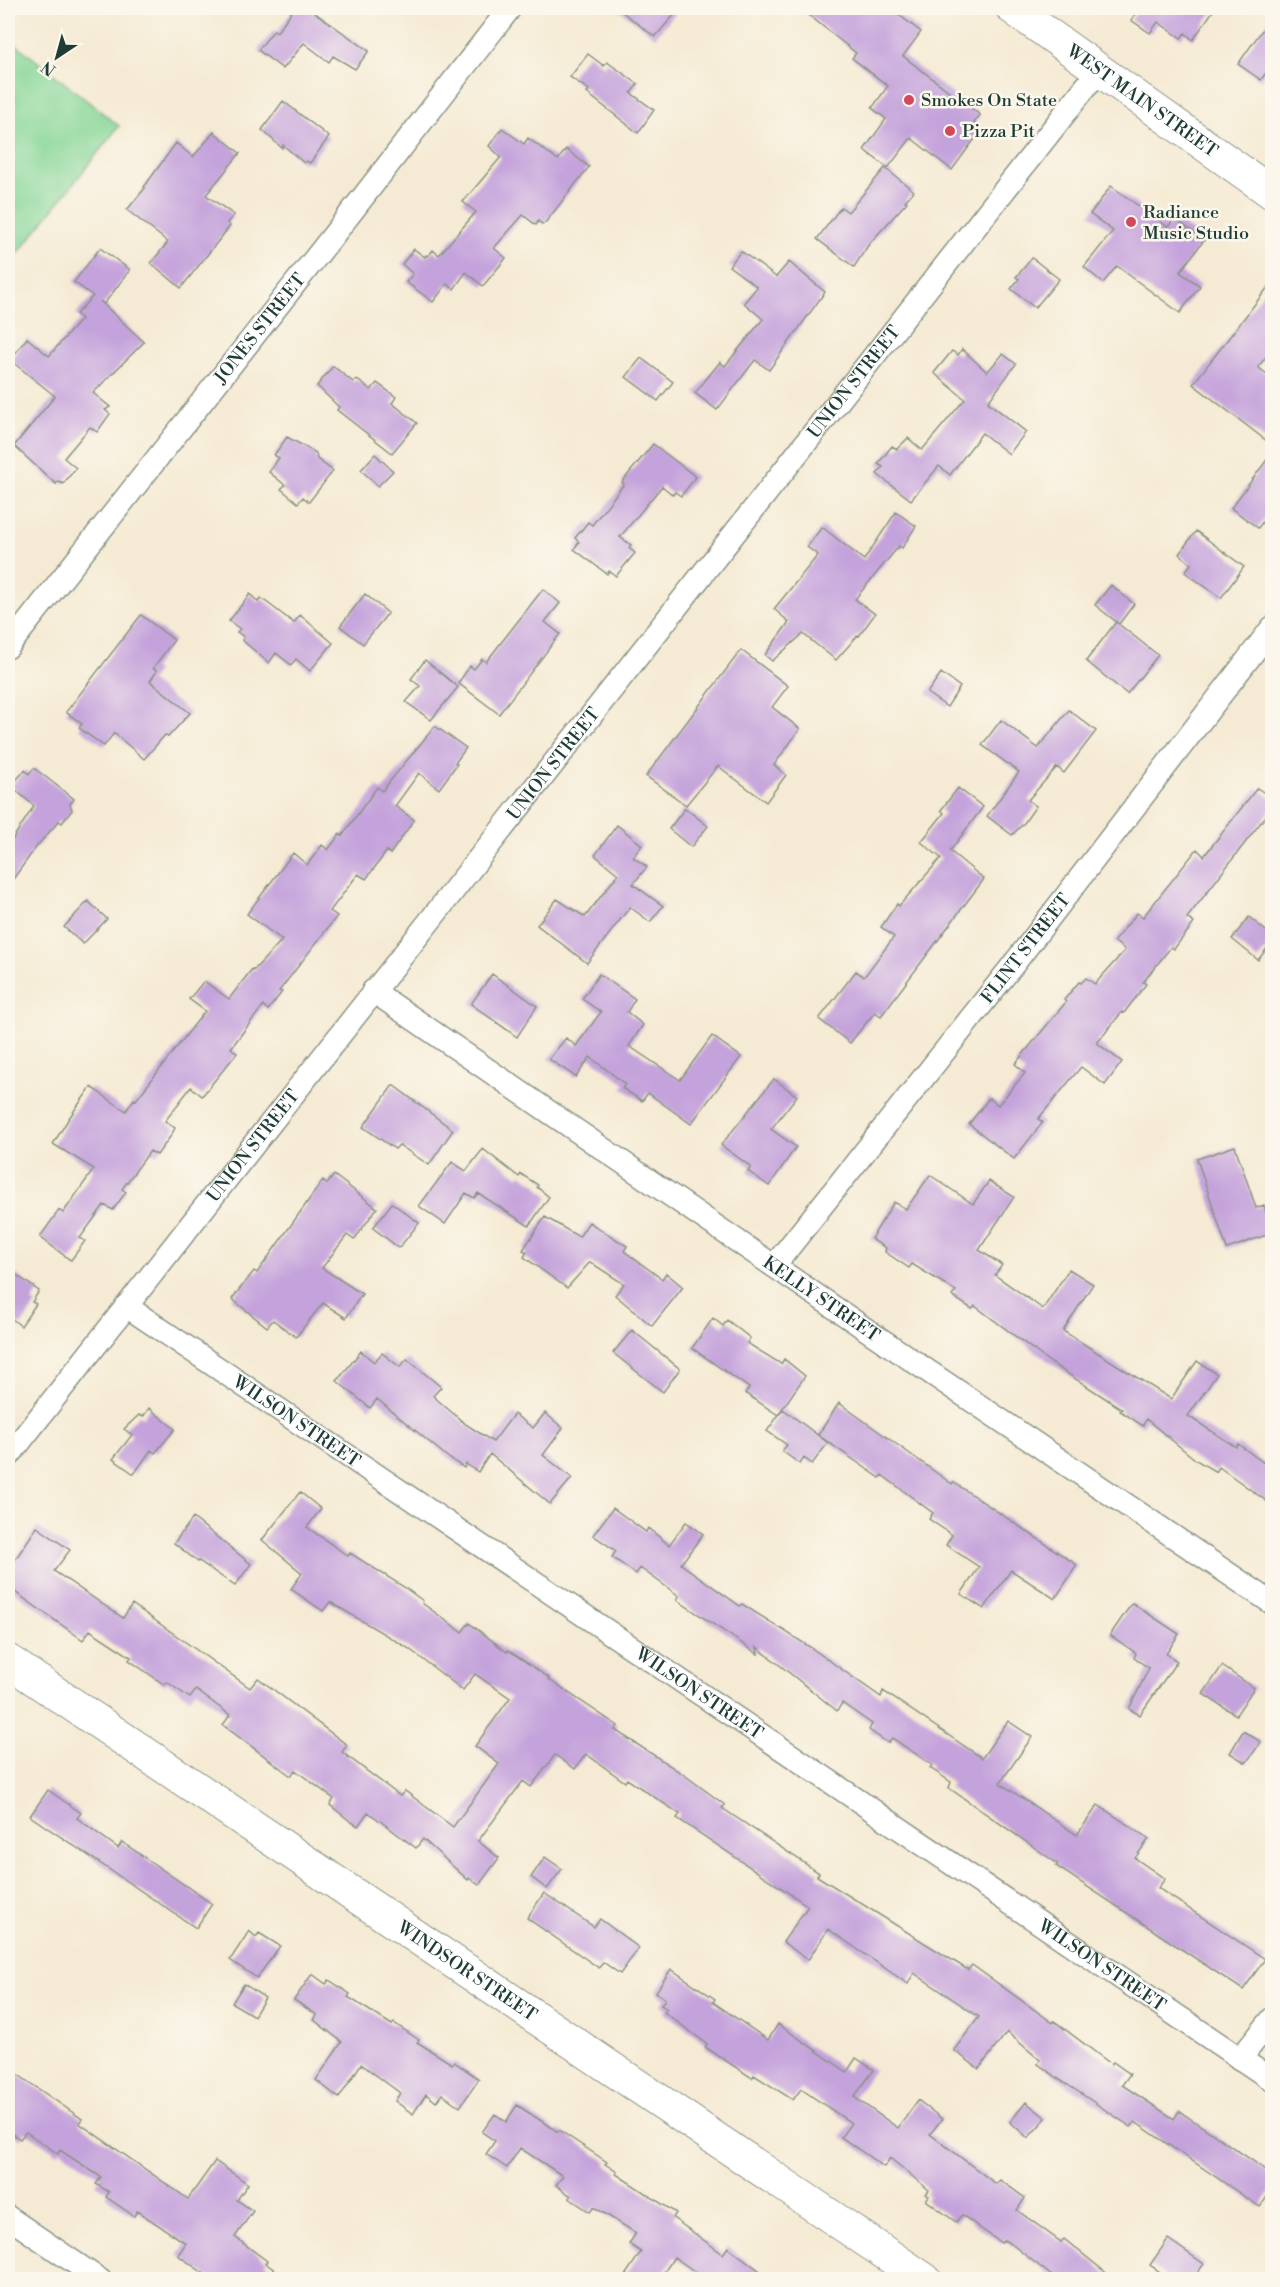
<svg xmlns="http://www.w3.org/2000/svg" width="1280" height="2287" font-family="'Libre Bodoni',serif">
	<style>
		.green { fill: #84d596; stroke: #528965; stroke-width: 1.5 }
		.building { fill: #c4a2db }
		.lines { fill: none; stroke-linecap: round; stroke-linejoin: round }
		.minor-casing { stroke: #8a9484; stroke-width: 25 }
		.secondary-casing { stroke: #8a9484; stroke-width: 34 }
		.primary-casing { stroke: #8a9484; stroke-width: 35 }
		.minor { stroke: #fff; stroke-width: 22 }
		.secondary { stroke: #fff; stroke-width: 32 }
		.primary { stroke: #fff; stroke-width: 33 }
		.poi-dot { fill: #d1495b; stroke: #fbf7ec; stroke-width: 2 }
		.labels { text-anchor: middle; stroke-width: 5; stroke-linejoin: round; paint-order: stroke }
		.poi-label { font-size: 18px; fill: #1f3d34; stroke: #fbf7ec; text-anchor: start }
		.street-label { font-size: 18px; fill: #1f3d34; stroke: #fbf7ec }
	</style>
	<rect width="100%" height="100%" fill="#fbf7ec"/>
	<filter id="ink" filterUnits="userSpaceOnUse"><feTurbulence type="fractalNoise" baseFrequency=".0167" numOctaves="2"/><feDisplacementMap in="SourceGraphic" scale="12" xChannelSelector="R" yChannelSelector="G"/><feConvolveMatrix kernelMatrix="1 2 1 2 8 2 1 2 1" color-interpolation-filters="sRGB"/></filter>
	<filter id="wash" filterUnits="userSpaceOnUse"><feTurbulence type="fractalNoise" baseFrequency=".008" numOctaves="4" result="noise"/><feDisplacementMap in="SourceGraphic" scale="24" xChannelSelector="R" yChannelSelector="G"/><feGaussianBlur stdDeviation="1.35" result="paint"/><feColorMatrix in="noise" values="0 0 0 0 0 0 0 0 0 0 0 0 0 0 0 0 0 1.4 0 .05"/><feComposite in="paint" operator="in"/></filter>
	<g filter="url(#wash)">
		<rect width="100%" height="100%" fill="#f5ead3"/>
		<path class="green" d="M8 38 119 126 8 266Z"/>
		<g id="blocks">
			<path class="building" d="M294 8H308L369 51 355 69 333 56 329 62 304 43 283 69 258 50 274 30 277 32Z
				M617 8H680L655 37Z
				M800 8H890L921 32 903 56 980 115 974 123 982 129 952 170 911 138 888 168 864 150 886 119 872 108 888 86 852 58 856 53Z
				M1140 8H1139H1215L1193 40 1185 33 1181 38 1158 22 1150 33 1131 20Z
				M1272 16V64L1261 80 1238 64Z
				M588 54 604 66 607 62 638 84 631 93 654 110 638 133 587 93 589 90 570 77Z
				M283 101 329 137 310 163 306 161 304 163 283 145 282 148 262 130Z
				M502 128 524 144 528 138 558 160 566 149 589 167 545 223 542 224 538 221 536 225 523 215 494 248 506 258 483 286 466 272 454 289 447 284 433 302 406 282 413 274 402 264 414 249 425 257 426 255 428 256 433 250 439 255 476 212 463 202 501 157 489 146Z
				M214 132 240 153 206 195 234 215 227 223 230 226 181 288 151 263 168 242 127 210 145 188 144 187 176 143 193 157Z
				M885 168 914 191 905 201 907 202 869 244 854 267 817 239 841 207 848 212Z
				M1111 186 1168 227 1174 218 1204 240 1180 272 1200 286 1180 313 1117 266 1103 283 1084 267 1113 231 1090 214Z
				M100 248 130 270 104 304 100 301 144 342 93 393 110 407 105 410 110 414 97 432 90 427 64 458 76 468 63 484 58 481 56 484 14 446 55 396 10 360 27 338 49 356 81 319 76 314 93 296 74 282Z
				M741 251 776 277 789 262 825 292 769 370 755 360 717 410 695 393 720 362 725 366 763 319 744 303 757 287 729 266Z
				M1032 258 1059 279 1035 308 1011 289 1019 279 1016 277Z
				M1272 282V349L1258 367 1272 378V445L1193 384Z
				M962 349 987 372 1003 354 1016 364 988 402 1026 432 1009 454 982 433 950 475 939 466 911 500 877 474 883 467 878 464 892 446 897 449 908 438 922 450 965 399 934 373 952 351 958 355Z
				M641 358 673 382 658 401 626 377Z
				M333 366 353 382 356 379 371 390 377 383 396 397 392 403 417 423 392 453 337 410 339 407 317 386Z
				M287 437 316 453 317 459 333 471 309 502 303 497 298 503 281 489 285 485 269 472 279 458 274 455Z
				M653 444 696 477 681 496 675 492 673 495 662 486 620 537 631 545 629 548 635 553 616 576 609 571 607 574 574 549 579 542 575 538 588 522 592 525 624 484 622 482Z
				M1272 453V509L1258 528 1231 508Z
				M375 454 393 471 378 486 361 470Z
				M896 512 916 526 902 548 899 546 855 599 875 614 859 636 858 635 836 660 803 634 772 661 765 655 789 622 774 609 818 555 807 547 822 527 864 560Z
				M1196 531 1244 567 1221 598 1185 572 1191 564 1179 554Z
				M1111 585 1134 604 1119 624 1095 605Z
				M543 589 560 603 545 622 560 634 499 714 458 683 470 666 474 669 482 659 486 662Z
				M250 594 258 602 261 598 294 623 300 615 333 643 310 671 296 659 291 665 276 653 269 663 242 640 244 637 237 632 240 629 229 621Z
				M365 594 388 613 363 644 340 626Z
				M141 615 174 640 153 668 157 671 150 681 190 713 168 737 165 735 144 759 114 733 104 746 79 728 82 724 66 712Z
				M1116 622 1158 655 1127 694 1086 661Z
				M741 650 788 686 772 707 800 729 774 765 786 775 766 802 718 766 686 805 646 776Z
				M425 660 458 687 431 720 406 702 420 686 411 679Z
				M941 673 960 687 947 707 927 693Z
				M1069 710 1096 731 1064 773 1057 767 1028 800 1036 806 1024 823 1012 835 987 816 1019 772 982 745 1001 720 1038 748Z
				M435 726 466 748 455 763 457 764 439 789 419 773 395 806 414 820 390 854 387 851 366 879 358 874 330 911 337 916 279 991 282 992 268 1010 263 1006 231 1048 237 1053 202 1096 191 1087 165 1121 175 1128 170 1137 157 1155 150 1151 122 1189 126 1192 113 1210 104 1205 80 1238 85 1241 71 1260 69 1259 40 1237 59 1210 63 1213 94 1169 53 1144 69 1118 91 1087 126 1111 134 1099 136 1100 205 1011 189 999 204 981 229 999 252 969 254 970 282 940 247 914 293 853 307 865 322 845 328 850 340 834 342 836 377 787 382 791Z
				M34 768 74 799 70 804 72 810 62 823 59 821 37 846 8 886V846L34 806 11 786 25 770 29 774Z
				M958 788 983 807 950 851 984 879 881 1016 875 1012 850 1043 819 1019 856 971 864 977 894 937 881 927 897 904 899 906 941 858 921 842 944 813 941 810Z
				M1257 788 1272 798V808L1187 918 1194 923 1174 949 1171 947 1143 982 1146 984 1124 1013 1122 1012 1097 1043 1122 1062 1105 1085 1081 1067 1038 1119 1043 1122 1014 1159 969 1124 989 1098 998 1105 1025 1073 1015 1064 1066 1002 1064 1000 1079 982 1081 983 1086 978 1095 984 1125 950 1114 941 1137 913 1143 917 1197 849 1204 856Z
				M685 808 708 826 691 847 669 829Z
				M617 825 642 845 633 857 647 867 633 884 663 906 650 922 630 907 587 963 537 925 557 899 585 917 618 874 595 855Z
				M88 901 107 919 83 944 64 927Z
				M1249 917 1272 936V942L1258 960 1232 939Z
				M492 974 537 1006 517 1037 471 1004Z
				M599 974 635 999 627 1012 643 1025 629 1046 680 1080 712 1036 741 1057 691 1124 648 1093 642 1101 622 1088 625 1084 590 1057 576 1077 549 1059 566 1038 576 1046 601 1012 582 999Z
				M774 1079 797 1096 771 1129 796 1147 769 1186 748 1171 751 1167 721 1145Z
				M393 1085 453 1130 429 1165 399 1145 395 1149 363 1127Z
				M1235 1146 1256 1208 1264 1205 1272 1233 1227 1249 1197 1159Z
				M483 1149 519 1177 521 1174 538 1185 537 1187 549 1197 529 1226 478 1193 474 1198 466 1193 445 1224 419 1206 452 1162 466 1171Z
				M334 1175 377 1208 354 1240 347 1235 322 1268 362 1294 346 1318 323 1303 296 1337 273 1320 267 1327 232 1299 254 1271 257 1273 323 1180 327 1184Z
				M930 1175 973 1204 989 1181 1014 1197 979 1250 1002 1265 995 1275 1043 1309 1069 1269 1093 1284 1063 1331 1171 1399 1197 1361 1217 1374 1188 1416 1236 1447 1238 1444 1272 1469V1505L1219 1467 1216 1472 1196 1460 1146 1419 1143 1426 1120 1411 1122 1409 1051 1363 975 1306 972 1309 952 1296 956 1291 912 1264 909 1268 885 1252 886 1248 871 1239 894 1202 906 1209Z
				M392 1203 419 1223 399 1248 373 1228Z
				M545 1217 579 1237 589 1222 627 1246 624 1251 662 1279 666 1273 683 1287 652 1326 615 1295 624 1284 590 1262 567 1288 524 1257 527 1252 523 1250Z
				M8 1269 39 1291 32 1302 36 1304 21 1326 8 1316Z
				M713 1318 723 1326 727 1320 750 1338 747 1343 781 1364 784 1359 805 1376 778 1415 745 1393 749 1388 692 1348Z
				M632 1330 680 1369 663 1392 613 1353Z
				M361 1351 374 1362 382 1353 400 1367 407 1359 441 1387 433 1396 464 1423 493 1442 514 1414 533 1428 545 1413 563 1428 543 1455 572 1478 550 1504 490 1454 478 1472 466 1464 464 1468 450 1459 377 1399 370 1408 337 1381Z
				M839 1403 952 1484 953 1482 1077 1565 1055 1599 1011 1570 984 1609 961 1594 979 1567 946 1545 952 1535 929 1519 933 1513 882 1475 880 1478 818 1435Z
				M149 1408 175 1429 155 1453 151 1450 134 1474 113 1459 132 1435 124 1429 139 1415 143 1417Z
				M783 1409 828 1443 812 1464 804 1458 800 1464 782 1451 787 1445 767 1431Z
				M300 1492 321 1509 307 1527 348 1556 350 1553 404 1587 423 1601 422 1603 462 1632 469 1623 507 1652 508 1650 549 1678 548 1679 618 1726 615 1730 683 1774 725 1805 722 1808 819 1873 817 1876 968 1970 972 1965 1053 2023 1054 2021 1111 2064 1113 2062 1130 2074 1122 2085 1174 2119 1179 2111 1272 2174V2190L1260 2207 1135 2122 1131 2127 1056 2077 1038 2064 1040 2060 1007 2032 979 2069 954 2050 979 2017 914 1973 908 1984 828 1929 808 1960 783 1942 808 1906 677 1818 680 1814 627 1779 625 1782 586 1754 575 1769 555 1755 531 1787 523 1781 478 1841 499 1858 479 1885 469 1878 468 1880 423 1839 416 1848 368 1812 358 1826 350 1821 330 1805 334 1799 295 1770 291 1776 223 1725 230 1715 196 1690 190 1698 167 1682 165 1685 129 1660 131 1657 90 1630 83 1640 8 1587V1570L37 1527 70 1550 54 1571 123 1618 132 1604 250 1688 258 1678 347 1745 342 1752 400 1796 405 1791 453 1827 499 1764 475 1746 510 1698 475 1674 463 1690 408 1648 330 1602 323 1611 291 1589 302 1573 262 1540Z
				M613 1508 646 1532 648 1528 669 1545 686 1522 703 1534 681 1564 740 1606 742 1604 810 1647 881 1697 883 1691 982 1758 1008 1721 1032 1737 1000 1783 1077 1835 1098 1805 1149 1839 1135 1858 1165 1879 1158 1888 1265 1959 1243 1990 1056 1866 1058 1864 949 1788 951 1782 930 1768 932 1765 892 1738 888 1743 869 1730 872 1724 842 1703 837 1711 757 1647 758 1654 677 1600 679 1596 640 1568 636 1574 612 1557 616 1551 593 1535Z
				M193 1518 251 1564 235 1586 199 1561 198 1562 174 1543Z
				M1132 1603 1179 1634 1166 1654 1177 1661 1140 1715 1129 1709 1149 1668 1134 1658 1136 1653 1110 1635Z
				M1222 1666 1254 1688 1236 1715 1203 1694Z
				M1243 1731 1261 1742 1246 1763 1230 1753Z
				M48 1790 81 1813 77 1818 118 1848 122 1842 212 1904 196 1928 30 1816Z
				M545 1857 562 1869 547 1889 531 1877Z
				M544 1893 594 1927 600 1919 639 1948 620 1974 603 1962 599 1968 527 1918Z
				M249 1931 256 1937 259 1933 280 1946 257 1978 230 1960Z
				M671 1969 715 1999 713 2002 768 2040 778 2024 847 2072 856 2058 874 2070 854 2097 898 2128 918 2100 942 2119 930 2134 996 2184 1000 2180 1025 2198 1017 2210 1061 2242 1064 2239 1115 2280H1057L1014 2246 1004 2240 1001 2243 962 2215 956 2222 926 2200 929 2196 926 2194 929 2190 890 2158 884 2167 841 2137 851 2123 801 2089 793 2100 754 2075 752 2078 705 2047 707 2044 664 2012 667 2009 661 2005 665 1999 656 1992Z
				M312 1974 326 1984 329 1980 350 1994 348 1997 392 2025 394 2023 419 2040 417 2042 452 2064 454 2062 479 2079 460 2107 442 2094 436 2102 426 2094 413 2114 395 2101 400 2093 361 2064 339 2098 316 2080 342 2042 314 2020 317 2015 294 2000Z
				M244 1984 265 1998 254 2016 232 2003Z
				M17 2074 82 2119 79 2123 188 2199 215 2161 248 2184 237 2200 253 2211 235 2237 267 2261 265 2263 289 2280H213L178 2255 186 2243 137 2211 134 2216 106 2197 109 2192 96 2184 101 2177 60 2150 58 2154 26 2132 20 2139 8 2131V2087Z
				M1026 2102 1046 2118 1028 2138 1010 2122Z
				M517 2105 558 2132 559 2130 607 2162 605 2164 617 2172 616 2174 676 2213 673 2218 723 2254 728 2247 772 2280H707L674 2257 659 2280H622L641 2252 629 2244 636 2233 594 2207 590 2212 569 2198 571 2196 556 2185 563 2176 520 2148 507 2168 486 2154 495 2141 482 2132 495 2114 506 2122Z
				M1168 2239 1204 2264 1192 2280H1172L1150 2265Z"/>
		</g>
	</g>
	<g filter="url(#ink)">
		<use href="#blocks" fill-opacity="0" stroke="#8a9484" stroke-width="1.5"/>
		<g class="lines">
			<defs>
				<g id="minor">
					<path id="s1" d="M8 647 332 237 510 8"/>
					<path id="s2" d="M373 991 867 1330 1272 1603"/>
					<path id="s3" d="M774 1266 1013 965 1272 628"/>
					<path id="s4" d="M126 1306 1272 2080"/>
					<path id="s5" d="M8 1457 1099 70"/>
					<path d="M1240 2059 1272 2019"/>
					<path d="M8 2217 100 2280"/>
				</g>
				<g id="secondary">
					<path id="s6" d="M1012 8 1272 193"/>
				</g>
				<g id="primary">
					<path id="s7" d="M8 1661 925 2280"/>
				</g>
			</defs>
			<use href="#minor" class="minor-casing"/>
			<use href="#secondary" class="secondary-casing"/>
			<use href="#primary" class="primary-casing"/>
			<use href="#minor" class="minor"/>
			<use href="#secondary" class="secondary"/>
			<use href="#primary" class="primary"/>
		</g>
	</g>
	<g class="poi-dot">
		<circle cx="909" cy="100" r="6"/>
		<circle cx="950" cy="131" r="6"/>
		<circle cx="1131" cy="222" r="6"/>
	</g>
	<g class="labels">
		<g class="poi-label">
			<text x="921" y="106">Smokes On State</text>
			<text x="962" y="137">Pizza Pit</text>
			<text x="1143" y="218">Radiance<tspan x="1143" dy="21">Music Studio</tspan></text>
		</g>
		<g class="street-label">
			<text dy="6" stroke="none"><textPath href="#s6" startOffset="160">WEST MAIN STREET</textPath></text>
			<text dy="6" stroke="none"><textPath href="#s1" startOffset="406">JONES STREET</textPath></text>
			<text dy="6" stroke="none"><textPath href="#s5" startOffset="1368">UNION STREET</textPath></text>
			<text dy="6" stroke="none"><textPath href="#s5" startOffset="882">UNION STREET</textPath></text>
			<text dy="6" stroke="none"><textPath href="#s3" startOffset="405">FLINT STREET</textPath></text>
			<text dy="6" stroke="none"><textPath href="#s5" startOffset="396">UNION STREET</textPath></text>
			<text dy="6" stroke="none"><textPath href="#s2" startOffset="544">KELLY STREET</textPath></text>
			<text dy="6" stroke="none"><textPath href="#s4" startOffset="206">WILSON STREET</textPath></text>
			<text dy="6" stroke="none"><textPath href="#s4" startOffset="692">WILSON STREET</textPath></text>
			<text dy="6" stroke="none"><textPath href="#s4" startOffset="1178">WILSON STREET</textPath></text>
			<text dy="6" stroke="none"><textPath href="#s7" startOffset="554">WINDSOR STREET</textPath></text>
		</g>
	</g>
	<rect width="1280" height="2287" fill="none" stroke="#fbf7ec" stroke-width="30"/>
	<g transform="translate(57 57) rotate(216)" stroke="#fbf7ec" stroke-width="4.5" paint-order="stroke">
	<path d="M0-4.5L10 22L0 15L-10 22Z" fill="#1f3d34"/>
	<text y="-9" font-size="16" font-weight="bold" text-anchor="middle" fill="#1f3d34">N</text>
	</g>
</svg>
